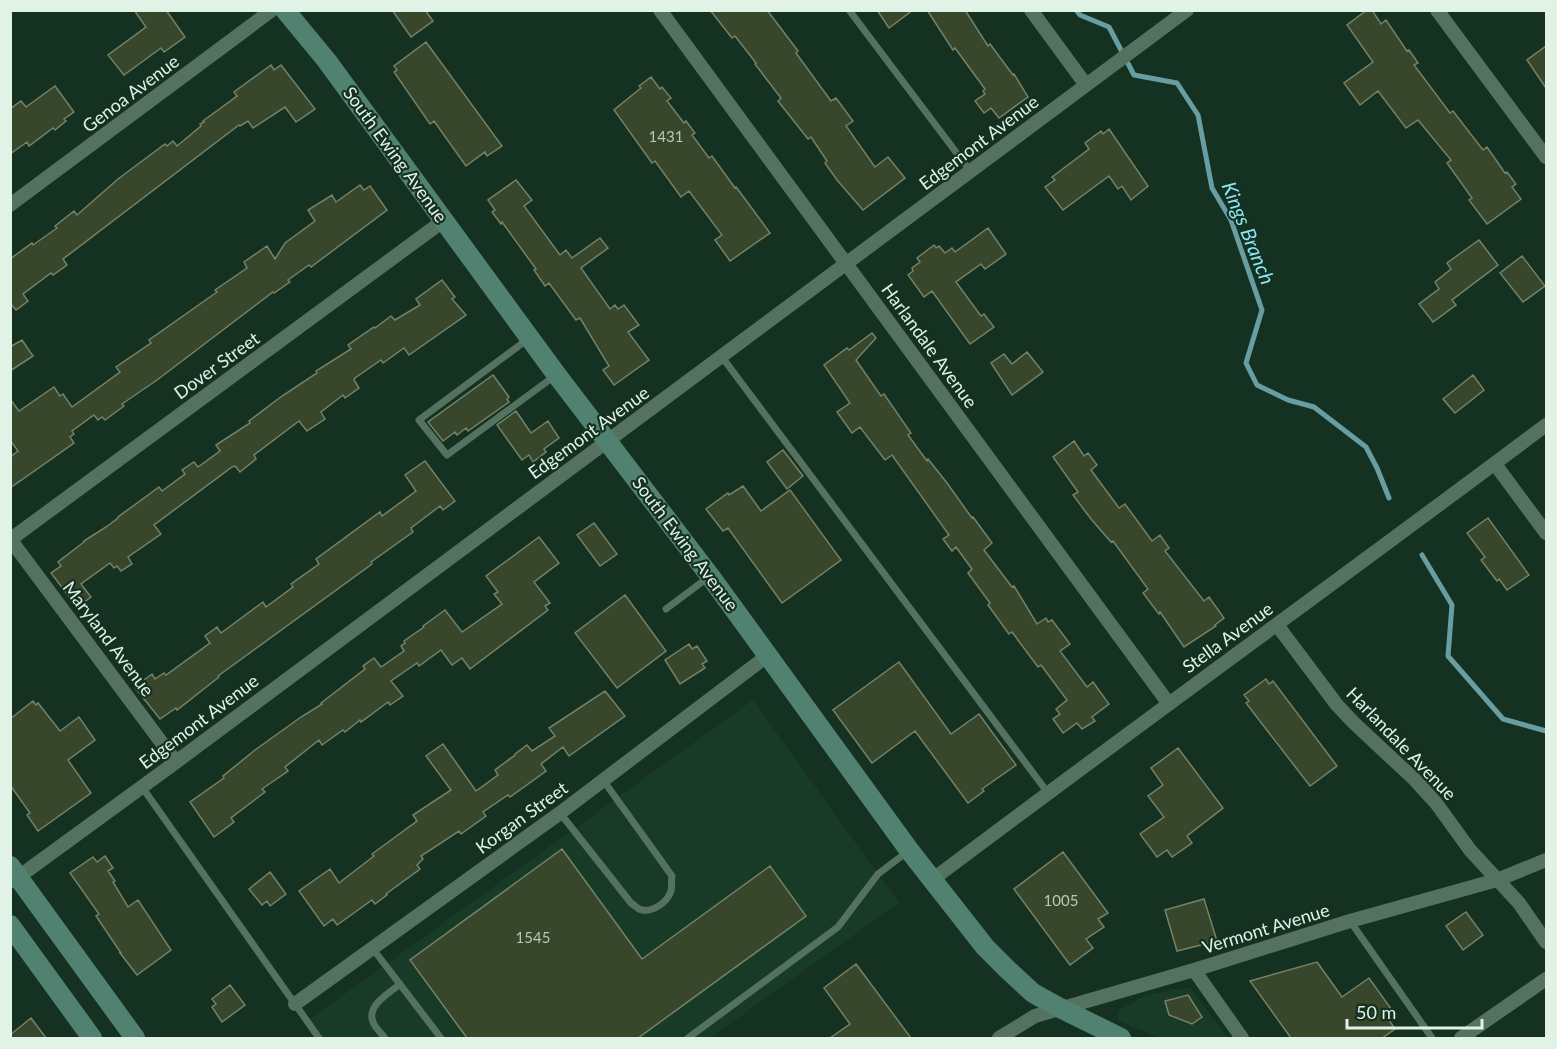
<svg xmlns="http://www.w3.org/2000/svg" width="1557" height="1049" font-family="Lato,sans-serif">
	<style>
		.built { fill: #173b26 }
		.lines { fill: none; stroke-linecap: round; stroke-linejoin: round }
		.stream { stroke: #689ea2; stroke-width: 5 }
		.building { fill: #38462c; stroke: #748367; stroke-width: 1.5 }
		.lane { stroke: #557260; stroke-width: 7 }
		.street { stroke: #557260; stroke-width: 14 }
		.secondary { stroke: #518170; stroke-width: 20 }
		.labels { text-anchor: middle; stroke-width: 4.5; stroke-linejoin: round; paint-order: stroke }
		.number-label { font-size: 15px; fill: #b7c7b8 }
		.street-label { font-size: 18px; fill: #e1f2e7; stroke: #153121 }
		.water-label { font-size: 20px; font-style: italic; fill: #8ce7f6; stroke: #153121 }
	</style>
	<rect width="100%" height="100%" fill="#153121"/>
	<path class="built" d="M753 700 899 903 710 1038H324L310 1019Z
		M1191 988 1228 1038H1159L1117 1020 1119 1010 1144 996 1174 989Z"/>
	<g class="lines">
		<path class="stream" d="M1076 10 1080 15 1109 27 1134 75 1177 83 1198 115 1212 188 1231 220 1262 310 1246 363 1257 385 1288 400 1314 407 1366 447 1377 468 1389 498
			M1422 555 1452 605 1448 656 1503 719 1546 731"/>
	</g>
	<path class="building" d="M134 10H166L185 37 164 52 161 48 124 75 108 55 146 27Z
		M392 10H425L433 21 411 37Z
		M710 10H767L798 51 796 53 831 101 836 98 853 121 846 126 875 167 888 157 905 178 863 210 837 180 825 163 827 161 811 137 808 139 778 101 781 98 755 64 756 63 735 36 732 38Z
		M877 10H913L889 28Z
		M927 10H965L988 46 990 44 1013 75 1014 74 1028 97 999 118 991 108 984 113 975 101 985 94 983 91 985 89 955 48 953 50Z
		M1367 10H1372L1381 24 1386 20 1407 51 1409 50 1418 63 1414 65 1450 113 1453 111 1483 150 1487 147 1505 173 1507 172 1516 184 1512 187 1521 199 1487 224 1469 200 1472 198 1447 163 1451 160 1418 120 1406 128 1378 91 1360 105 1344 83 1373 62 1347 25Z
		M426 42 502 146 487 156 485 152 466 166 434 121 430 124 394 72 397 70 394 66Z
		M1546 46V88L1527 60Z
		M271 65 274 70 281 65 315 109 296 122 285 107 253 128 248 121 240 126 239 125 63 259 67 265 53 275 51 273 23 294 28 301 16 310 10 303V259L32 243 33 245 57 228 55 226 74 211 77 215 118 179 165 144 167 146 173 141 177 146 201 126 200 124 204 122 203 121 237 96 234 92Z
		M651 77 660 89 662 87 671 98 667 101 684 123 686 121 695 133 692 135 709 158 712 156 735 188 736 187 745 199 770 233 730 261 715 240 722 235 689 191 681 197 655 161 652 163 614 110 641 88 639 86Z
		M55 86 74 112 64 119 66 121 55 130 53 128 29 146 27 142 10 154V109L21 101 26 107Z
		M1109 129 1148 186 1131 200 1122 186 1118 189 1109 176 1063 210 1045 187 1055 180 1052 177 1089 149 1085 143 1101 131 1103 134Z
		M516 180 532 200 524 206 560 255 566 250 572 258 600 238 608 248 581 268 610 309 615 305 618 309 624 305 639 325 628 332 649 360 614 385 603 370 609 366 580 318 576 320 549 283 545 286 534 270 536 269 502 222 501 224 492 212 495 210 488 200Z
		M360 185 364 190 370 186 387 210 311 267 309 265 288 280 290 282 274 293 273 292 157 380 122 404 124 406 105 420 102 417 98 420 94 415 72 431 74 434 70 437 74 443 10 488V457L18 451 10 440V399L19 411 54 387 60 396 63 394 72 407 120 372 116 367 151 343 149 340 217 292 215 290 247 268 244 262 267 246 275 259 285 243 315 221 308 210 332 195 336 202Z
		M988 228 1006 254 985 269 981 264 956 282 981 316 984 314 994 327 970 344 932 291 924 297 908 275 913 271 912 268 920 262 917 258 934 245 936 248 939 246 945 253 952 248 955 252Z
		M1479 240 1498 265 1452 300 1456 305 1433 322 1419 304 1439 289 1435 282 1451 269 1447 263Z
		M1522 256 1545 286 1523 302 1500 273Z
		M442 280 455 297 452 299 466 315 409 355 404 348 383 363 381 360 355 378 354 380 359 388 345 398 343 395 321 412 325 419 307 431 299 421 254 455 256 459 240 472 235 466 232 467 154 525 161 534 128 557 132 564 121 571 117 566 114 568 110 563 81 584 91 597 77 607 51 573 61 566 58 562 84 542V541L106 527 118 518V517L159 487 162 491 185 474 182 470 194 462 198 467 220 451 216 445 250 423 249 421 282 396 317 373 316 371 351 349 348 345 374 327 375 328 391 316 395 320 420 305 416 299Z
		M872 333 876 338 856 360 881 396 884 394 911 433 908 435 927 461 928 459 947 483 972 518 973 517 992 543 984 550 1012 587 1014 586 1037 624 1046 618 1048 622 1052 620 1070 644 1060 651 1087 687 1093 682 1109 704 1092 717 1095 721 1082 729 1077 723 1063 733 1053 719 1060 714 1056 709 1067 700 1041 665 1038 667 1012 632 1009 634 988 605 990 603 968 573 972 569 956 547 952 551 943 539 949 535 892 455 885 460 860 427 852 433 837 412 850 403 824 365 847 348 849 350Z
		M22 340 33 356 10 371V347Z
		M1027 352 1043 372 1012 395 991 363 1004 354 1012 364Z
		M493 375 509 397 507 399 509 402 468 431 466 428 457 435 455 432 443 441 428 422Z
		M1473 375 1484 390 1455 413 1443 399Z
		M516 411 531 433 548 421 559 438 544 449 546 452 533 462 529 455 522 460 497 425Z
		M1074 441 1084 456 1088 453 1097 465 1091 470 1119 508 1125 504 1152 541 1160 535 1169 548 1165 551 1204 601 1209 597 1224 618 1215 625 1216 626 1184 647 1160 612 1159 614 1143 593 1148 589 1113 541 1111 542 1091 519 1073 495 1078 492 1053 457Z
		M783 450 803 476 787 489 767 462Z
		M425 461 455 501 443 510 440 506 411 528 413 532 371 562 372 564 218 676 219 677 177 710 176 708 160 719 136 689 143 684 141 682 152 674 155 679 164 673 166 675 210 643 205 636 217 627 221 633 263 602 266 607 293 587 291 584 319 564 316 559 380 512 382 516 416 491 405 475Z
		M743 486 761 511 790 490 841 560 782 603 728 528 723 531 706 509 728 493 729 495Z
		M1488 518 1529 575 1507 590 1499 579 1497 581 1481 560 1485 557 1467 533Z
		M594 523 617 554 600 566 577 535Z
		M539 537 559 563 534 582 550 603 545 606 548 610 470 669 462 658 452 665 441 650 419 666 417 663 391 681 403 696 390 705 388 702 361 722 360 720 345 732 343 730 322 745 319 740 285 767 288 771 262 789 265 792 231 818 234 822 214 837 190 802 224 778 223 776 255 750 301 717 322 704 321 703 365 669 363 666 374 658 381 667 404 651 401 646 405 643 404 641 424 627 423 626 445 610 462 632 502 604 494 594 498 592 486 576Z
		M625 595 666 651 617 688 575 633Z
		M689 644 692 649 697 646 707 661 702 664 705 668 680 684 665 660Z
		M899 662 951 734 979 714 1016 765 982 789 984 791 968 803 915 731 872 763 833 710Z
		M1266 679 1269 684 1273 681 1337 766 1310 786 1246 703 1249 701 1244 695Z
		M605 691 625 716 569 756 563 747 541 764 546 771 510 797 508 795 483 812 486 816 461 834 459 831 421 856 423 859 417 865 420 869 386 894 387 895 375 904 372 900 337 925 333 919 324 926 299 891 330 869 339 883 374 856 372 854 417 821 413 815 451 790 426 756 443 744 476 791 498 775 495 770 515 755V754L527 745 532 751 555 736 549 728Z
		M33 701 36 705 38 703 60 731 79 717 95 740 68 760 91 793 38 831 27 815 30 813 10 785V719Z
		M1178 748 1223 808 1187 836 1192 843 1172 857 1167 850 1157 857 1140 834 1164 817 1148 796 1163 785 1151 768Z
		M562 849 642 959 770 866 806 916 638 1038H467L410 960Z
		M1063 852 1108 913 1098 919 1104 927 1086 939 1093 948 1070 965 1014 889Z
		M105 856 113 868 108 871 115 881 113 882 128 907 138 900 171 950 137 975 120 953H121L96 916 99 914 70 873 93 857 97 862Z
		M270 872 286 894 270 906 267 901 262 905 249 889Z
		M1204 899 1217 941 1177 951 1165 910Z
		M1466 912 1483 935 1463 950 1446 926Z
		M1317 962 1342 997 1369 978 1394 1013 1387 1017 1395 1029 1382 1038H1291L1250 981Z
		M856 964 911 1038H830L850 1024 824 988Z
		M230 985 245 1005 222 1022 212 1007 216 1004 212 999Z
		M1188 995 1202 1017 1192 1024 1169 1015 1165 1001Z
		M31 1018 46 1038H10V1035Z"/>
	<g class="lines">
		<path class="lane" d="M849 10 971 172
			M528 339 419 420 447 455 556 375
			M722 357 1048 793
			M666 609 710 576
			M142 787 319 1038
			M560 813 631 903C634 905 636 907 639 909 651 914 667 903 671 891 672 887 671 881 672 876L603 780
			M1350 921 1432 1038
			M373 949 441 1038
			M385 1038C382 1034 375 1028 373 1022 366 1005 390 993 400 984
			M688 1038 838 927 878 874 907 852"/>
		<path class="street" d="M660 10 1169 704
			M1031 10 1086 85
			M1437 10 1546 157
			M10 205 272 10
			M1495 464 1546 533
			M10 539 176 762
			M11 539 443 221
			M1277 625 1337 705 1353 722 1414 779 1436 803 1470 850 1519 903 1546 942
			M932 880C1135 727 1342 578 1546 425
			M13 881 176 762 1187 10
			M1194 970 1242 1038
			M295 1004 560 813 767 656
			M999 1038 1035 1016 1194 970 1350 921 1497 880 1546 860
			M1461 1038 1546 979"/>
		<path class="secondary" d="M285 10 327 61 556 374 710 576 909 850 985 947 1008 970 1033 993 1060 1008 1121 1038
			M10 866 135 1038
			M10 925 92 1038"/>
	</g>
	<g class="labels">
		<g class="number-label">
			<text x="666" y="142">1431</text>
			<text x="1061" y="906">1005</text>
			<text x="533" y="943">1545</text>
		</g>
		<g class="street-label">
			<text transform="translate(131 94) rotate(-37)" y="6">Genoa Avenue</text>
			<text transform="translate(979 143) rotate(-37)" y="6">Edgemont Avenue</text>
			<text transform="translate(395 155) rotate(54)" y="6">South Ewing Avenue</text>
			<text transform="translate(929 346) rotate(54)" y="6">Harlandale Avenue</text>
			<text transform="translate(217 366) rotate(-36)" y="6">Dover Street</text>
			<text transform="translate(589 433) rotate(-36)" y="6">Edgemont Avenue</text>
			<text transform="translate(685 544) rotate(53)" y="6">South Ewing Avenue</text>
			<text transform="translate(1228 638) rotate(-36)" y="6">Stella Avenue</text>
			<text transform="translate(108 639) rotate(53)" y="6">Maryland Avenue</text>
			<text transform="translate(199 722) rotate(-37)" y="6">Edgemont Avenue</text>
			<text transform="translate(1401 744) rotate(46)" y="6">Harlandale Avenue</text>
			<text transform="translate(522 818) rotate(-36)" y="6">Korgan Street</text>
			<text transform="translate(1266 929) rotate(-17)" y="6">Vermont Avenue</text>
		</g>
		<g class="water-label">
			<text transform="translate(1248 233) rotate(68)" y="7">Kings Branch</text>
		</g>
	</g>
	<rect width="1557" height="1049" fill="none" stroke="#e1f2e7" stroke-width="24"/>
	<path d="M1347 1019v9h135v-9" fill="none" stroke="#e1f2e7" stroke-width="3"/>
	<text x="1356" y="1019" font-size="18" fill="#e1f2e7" stroke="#153121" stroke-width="4.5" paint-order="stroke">50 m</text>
</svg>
